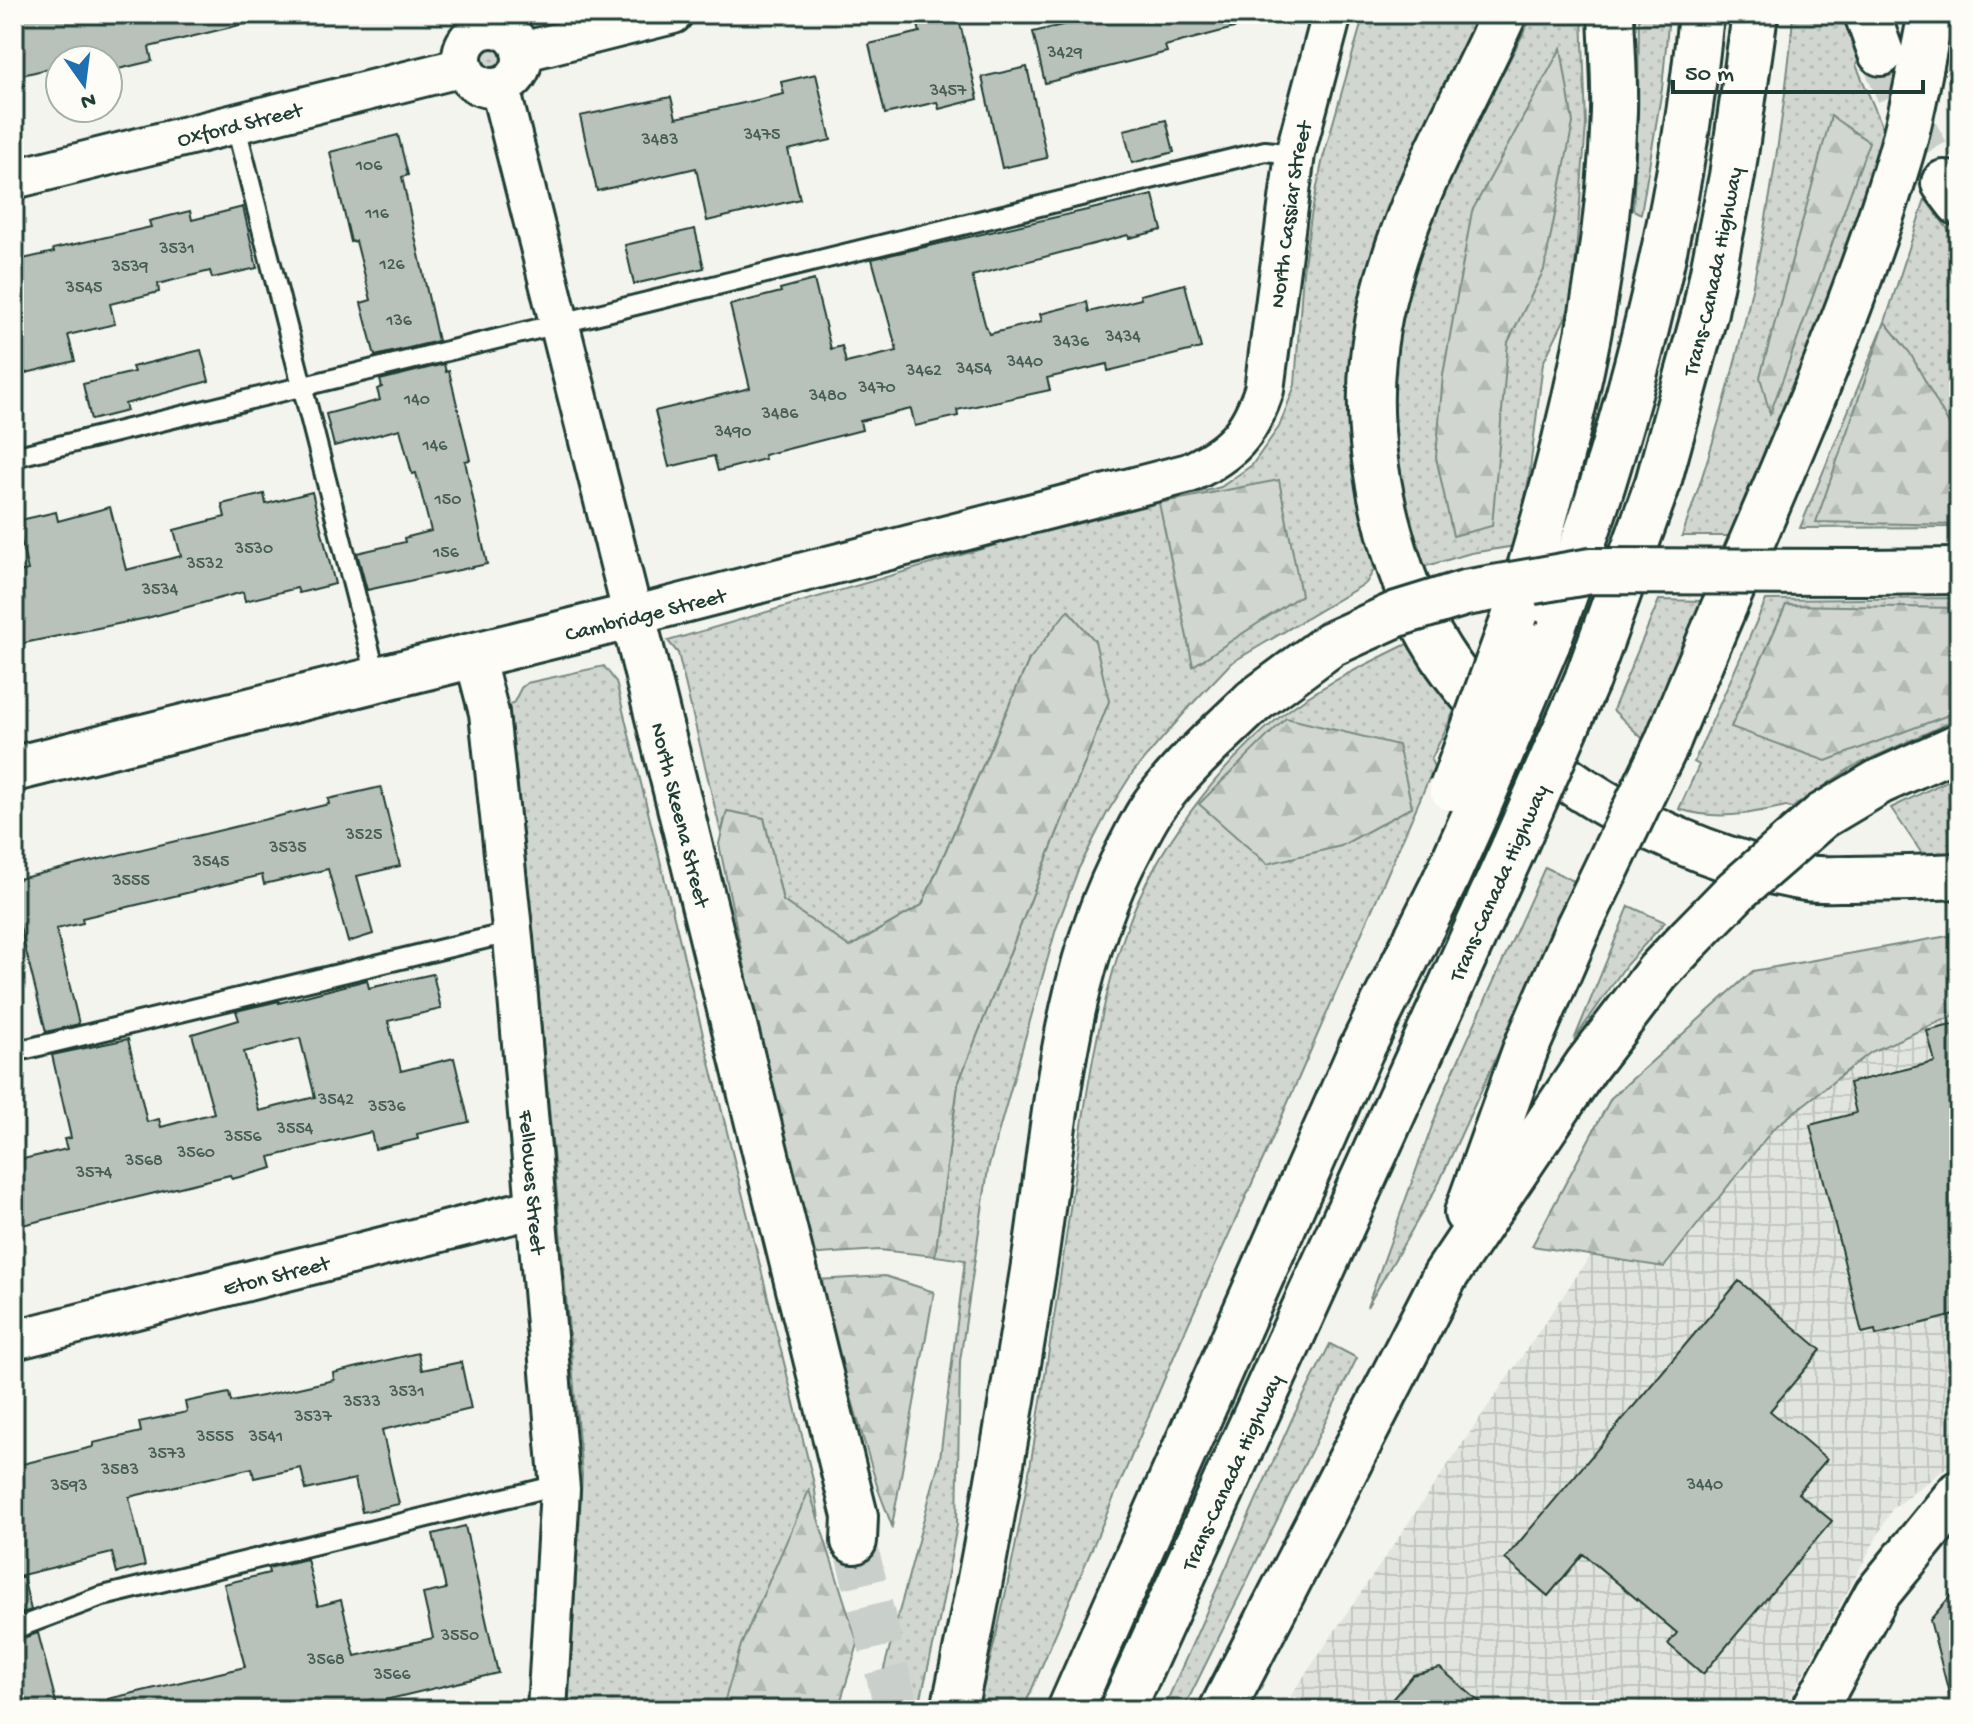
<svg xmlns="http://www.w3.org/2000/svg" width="1973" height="1724" font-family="'Gochi Hand',sans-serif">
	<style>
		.industrial { fill: url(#industrial-grid) }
		.green { fill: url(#green-dots); stroke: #788a82; stroke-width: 2 }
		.forest { fill: url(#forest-firs); stroke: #788a82; stroke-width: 2 }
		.building { fill: #b9c1bb; stroke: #1f3d34; stroke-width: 2; fill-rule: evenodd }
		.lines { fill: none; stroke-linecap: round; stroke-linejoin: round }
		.secondary-tunnel { stroke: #c9cfca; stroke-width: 44; stroke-dasharray: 44 22; stroke-linecap: butt }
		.highway-tunnel { stroke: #c9cfca; stroke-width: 44; stroke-dasharray: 44 22; stroke-linecap: butt }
		.lane-casing { stroke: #1f3d34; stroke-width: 24 }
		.street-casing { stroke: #1f3d34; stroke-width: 44 }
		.secondary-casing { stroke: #1f3d34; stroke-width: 50 }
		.highway-casing { stroke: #1f3d34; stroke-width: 50 }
		.lane { stroke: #fdfcf7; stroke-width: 18 }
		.street { stroke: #fdfcf7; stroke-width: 38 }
		.secondary { stroke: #fdfcf7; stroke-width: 44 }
		.highway { stroke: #fdfcf7; stroke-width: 44 }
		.highway-bridge-casing { stroke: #1f3d34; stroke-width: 50; stroke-linecap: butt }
		.highway-bridge { stroke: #fdfcf7; stroke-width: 44 }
		.labels { text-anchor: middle; stroke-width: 8; stroke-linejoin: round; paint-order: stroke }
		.number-label { font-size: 18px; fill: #465e56 }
		.street-label { font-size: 22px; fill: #1f3d34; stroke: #fdfcf7 }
	</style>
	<defs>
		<pattern id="industrial-grid" width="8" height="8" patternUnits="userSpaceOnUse" patternTransform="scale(2)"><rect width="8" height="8" fill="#e2e5df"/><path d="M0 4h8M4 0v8" fill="none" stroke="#c1c5c0"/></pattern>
		<pattern id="green-dots" width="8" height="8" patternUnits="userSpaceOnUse" patternTransform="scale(2)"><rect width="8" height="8" fill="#d1d6d1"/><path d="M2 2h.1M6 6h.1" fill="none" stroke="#b3b9b4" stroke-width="1.8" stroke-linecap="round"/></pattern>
		<pattern id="forest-firs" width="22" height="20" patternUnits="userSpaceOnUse" patternTransform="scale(2)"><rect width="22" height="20" fill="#d1d6d1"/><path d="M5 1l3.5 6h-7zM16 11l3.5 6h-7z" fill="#b3b9b4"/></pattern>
	</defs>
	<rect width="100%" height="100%" fill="#f4f4ef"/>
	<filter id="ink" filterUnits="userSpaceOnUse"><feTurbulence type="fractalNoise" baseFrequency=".0125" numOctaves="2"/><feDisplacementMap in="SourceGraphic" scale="16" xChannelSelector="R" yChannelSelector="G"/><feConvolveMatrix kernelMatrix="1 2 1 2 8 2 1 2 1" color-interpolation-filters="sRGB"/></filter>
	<g filter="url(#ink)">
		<path class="industrial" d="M1959 977V1458L1892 1509 1784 1710H1281L1738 1039Z"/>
		<path class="green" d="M1364 14H1480L1354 450 1360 501 1374 570 1366 583 1231 663 1193 703 1133 772 1107 813 1078 870 1056 929 988 1169 960 1361 957 1525 939 1621 918 1710H873L940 1458 965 1260 935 1256 958 1084 1109 701 1029 660 922 905 849 947 783 901 764 818 727 812 721 833 678 653 668 641 1009 541 1221 487 1252 465 1279 427 1295 385 1303 271 1311 216 1323 158Z
			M1533 14H1582L1586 125 1572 304 1543 363 1529 478 1515 546 1471 553 1423 567C1401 496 1384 420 1396 345 1413 227 1481 119 1533 14Z
			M1639 14H1669L1662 89 1641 214 1633 210 1638 115Z
			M1793 14H1843L1858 61 1856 65 1884 130 1862 207 1815 337 1732 536H1682C1730 402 1762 263 1781 123 1786 87 1791 50 1793 14Z
			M471 58a21 21 0 1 1 42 0a21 21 0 1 1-42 0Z
			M1925 199 1959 244V527L1800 528 1885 322Z
			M1959 598V718L1852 767 1792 808 1786 806C1750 814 1716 821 1679 809L1699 765 1694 762 1766 600Z
			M1659 600 1703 601 1644 740 1613 710Z
			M1407 644 1429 676 1457 705 1431 760 1434 767 1269 1146 1181 1340 1023 1710H977C1018 1562 1040 1410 1063 1258 1079 1151 1091 1026 1128 925 1155 850 1218 766 1281 716 1319 686 1363 666 1407 644Z
			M604 666 616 682 814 1484 824 1554 783 1710H568L582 1475 535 951 509 705 514 702 521 688 527 683Z
			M1959 775V858L1927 861 1891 808Z
			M1545 867 1580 884 1517 1012 1438 1185 1367 1307 1445 1090Z
			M1629 906 1665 922 1626 965 1574 1040Z
			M1330 1344 1357 1358 1183 1710H1163L1292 1419Z"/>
		<path class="forest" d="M1561 48 1573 123 1544 270 1508 342 1492 526 1453 536 1436 457 1443 375 1472 211Z
			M1831 116 1869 142 1770 414 1760 377Z
			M1885 322 1910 353 1959 443V525L1816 522Z
			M1279 480 1301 595 1193 666 1159 503Z
			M1786 605 1959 608V711L1826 761 1731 727Z
			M1068 610 1095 641 1109 701 958 1084 935 1256 879 1250 805 1255 719 844 727 811 764 818 783 901 850 947 922 905 1029 660Z
			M1286 718 1398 745 1412 807 1341 846 1267 864 1199 804Z
			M1959 934V1013L1871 1052 1774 1128 1664 1267 1532 1246 1611 1098 1753 971Z
			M885 1276 934 1292 892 1526 878 1489 817 1280Z
			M809 1490 858 1644 838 1710H722L741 1645Z"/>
		<path class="building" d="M38 14H242L244 24 149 47 152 61 110 71 108 60H60V66L14 77V20Z
			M1108 14H1252L1253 23 1165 46 1167 52 1045 83 1033 32Z
			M958 15 978 99 939 109 937 102 885 114 869 44 920 32 918 25Z
			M1027 67 1047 158 1002 168 982 77Z
			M816 74 831 140 788 150 800 199 707 221 696 168 597 191 580 116 671 97 676 118 784 94 781 82Z
			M1166 120 1174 152 1132 163 1124 130Z
			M398 135 408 175 402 177 438 341 375 356 361 303 371 300 356 241 351 242 330 152Z
			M1153 195 1162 230 1129 238 1128 235 972 276 985 324 989 334 1042 321 1040 314 1087 302 1089 312 1141 299 1140 295 1185 284 1201 348 1108 371 1107 364 1047 378 1050 390 957 410 958 416 915 426 911 409 860 421 862 430 764 455 765 459 718 471 714 456 669 467 655 411 750 388 730 305 781 292 780 289 814 280 831 349 842 346 846 363 897 351 872 259Z
			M243 207 257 268 212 278 210 271 158 284 159 292 110 304 115 324 68 335 75 361 14 376V261L54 252 53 249 151 227 149 221 190 211 192 220Z
			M695 229 704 268 634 284 625 245Z
			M201 350 209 381 125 404 127 411 91 420 83 384 134 372 132 367Z
			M444 364 446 372 449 371 470 460 465 461 487 564 367 590 357 553 405 542 404 538 431 531 416 473 412 474 400 429 334 446 326 414 380 400 377 389 382 387 380 380Z
			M312 492 335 584 299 593 297 588 245 601 243 592 147 618 14 645V573L28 570 16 521 56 512 58 521 110 507 126 570 181 556 174 530 225 517 222 504 264 494 266 504Z
			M381 787 400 866 357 876 373 934 348 942 328 869 264 884 262 875 82 918 83 923 56 929 79 1024 46 1032 14 903V880L329 804 328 799Z
			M433 974 441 1009 388 1021 401 1071 454 1058 469 1122 417 1134 418 1139 375 1149 371 1132 270 1157 273 1168 232 1179 230 1175 14 1227V1161L67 1149 64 1139 71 1138 52 1055 128 1039 147 1122 159 1119 161 1127 214 1113 192 1034 239 1020 236 1011 279 1001V1003L367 980 369 988ZM300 1038 315 1097 259 1111 244 1052Z
			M1959 1023V1314L1876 1335 1875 1330 1862 1333 1810 1125 1856 1113 1849 1083 1935 1062 1927 1031Z
			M1739 1281 1821 1350 1770 1411 1827 1459 1798 1493 1832 1521 1703 1674 1668 1644 1677 1633 1583 1554 1548 1596 1505 1559Z
			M418 1353 422 1370 461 1362 471 1409 382 1430 399 1504 362 1512 355 1479 306 1490 301 1468 254 1478 252 1468 129 1497 145 1566 117 1573 112 1553 14 1577V1466L93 1447V1443L141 1432 139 1422 187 1412 185 1402 229 1393 231 1402 267 1395 334 1380 333 1373Z
			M465 1526 498 1673 373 1703V1699L330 1710H110L108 1699 245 1667 224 1584 269 1573 268 1568 307 1559 318 1606 341 1600 355 1656 433 1638 423 1594 446 1589 433 1534Z
			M23 1577 31 1610 14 1616V1578Z
			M1959 1586V1696L1950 1697 1930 1620Z
			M38 1633 58 1710H14V1641Z
			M1440 1668 1489 1710H1383L1413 1675Z"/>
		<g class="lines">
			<path class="secondary-tunnel" d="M854 1541 897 1710"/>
			<path class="highway-tunnel" d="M1881 53 1911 123 1944 183"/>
			<defs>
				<path id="lane" d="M235 123 377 679
					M14 457 1265 151 1295 154
					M14 1052 492 937 513 938
					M14 1629 99 1597 542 1489H560"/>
				<g id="street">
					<circle cx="492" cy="58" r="30"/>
					<path d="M521 52 673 14"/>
					<path id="s1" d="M500 88 633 616 1189 473C1231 453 1249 435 1264 390L1295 154 1332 14"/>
					<path id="s2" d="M14 179 463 67"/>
					<path id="s3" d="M474 656 489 713 513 938 560 1489 547 1710"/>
					<path id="s4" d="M14 1340 536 1208"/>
				</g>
				<g id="secondary">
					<path id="s5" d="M14 769 633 616 855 1516 854 1541"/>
					<path d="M1814 1710 1877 1594 1959 1493"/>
				</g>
				<g id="highway">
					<path d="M1504 14C1454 124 1385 235 1373 358 1363 450 1390 574 1440 652 1514 768 1672 857 1806 878 1820 880 1836 879 1850 879 1887 879 1923 878 1959 876"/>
					<path d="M1867 14 1881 53"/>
					<path d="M1944 183 1959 203"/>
					<path d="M1864 572 1959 571"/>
					<path d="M1516 613C1567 451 1608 283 1614 112 1615 79 1612 46 1611 14"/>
					<path d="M1547 644C1566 591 1586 537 1603 483 1650 331 1686 173 1701 14"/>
					<path id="s6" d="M1587 680 1658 483 1705 312 1732 176 1755 14"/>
					<path d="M1667 743C1745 549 1840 357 1900 156 1914 110 1921 61 1931 14"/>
					<path d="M1822 816 1879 782 1959 746"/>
					<path d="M1467 1213 1526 1048 1579 926"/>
					<path d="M954 1710C986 1558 1012 1405 1036 1252 1056 1116 1064 971 1130 848 1139 831 1148 811 1161 796 1188 761 1222 732 1254 701"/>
					<path d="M1070 1710 1361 1050 1444 883 1476 812"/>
					<path id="s7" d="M1122 1710 1514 847"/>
					<path d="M1222 1710 1445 1276 1587 1065 1658 972 1690 938"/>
				</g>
			</defs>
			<use href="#lane" class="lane-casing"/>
			<use href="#street" class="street-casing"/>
			<use href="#secondary" class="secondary-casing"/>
			<use href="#highway" class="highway-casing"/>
			<use href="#lane" class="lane"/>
			<use href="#street" class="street"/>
			<use href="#secondary" class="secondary"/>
			<use href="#highway" class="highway"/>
			<defs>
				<path id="highway-bridge" d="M1254 701 1331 644 1397 614 1465 593 1591 571 1864 572
					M1452 788 1516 613
					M1476 812 1547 644
					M1514 847 1587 680
					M1579 926 1667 743
					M1690 938 1737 890 1822 816"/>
			</defs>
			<use href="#highway-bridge" class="highway-bridge-casing"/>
			<use href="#highway-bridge" class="highway-bridge"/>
		</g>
	</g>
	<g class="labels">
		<g class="number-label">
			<text x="1065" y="57">3429</text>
			<text x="948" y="95">3457</text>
			<text x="762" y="139">3475</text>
			<text x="660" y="144">3483</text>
			<text x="369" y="170">106</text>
			<text x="377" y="218">116</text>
			<text x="177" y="253">3531</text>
			<text x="392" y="269">126</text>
			<text x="130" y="271">3539</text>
			<text x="84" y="292">3545</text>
			<text x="399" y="325">136</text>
			<text x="1123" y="341">3434</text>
			<text x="1071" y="346">3436</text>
			<text x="1025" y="366">3440</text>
			<text x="974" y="373">3454</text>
			<text x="924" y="375">3462</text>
			<text x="877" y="392">3470</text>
			<text x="828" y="400">3480</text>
			<text x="417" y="404">140</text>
			<text x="780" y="418">3486</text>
			<text x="733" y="436">3490</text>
			<text x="435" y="450">146</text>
			<text x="448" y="504">150</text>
			<text x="254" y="553">3530</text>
			<text x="446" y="557">156</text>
			<text x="205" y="568">3532</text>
			<text x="160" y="594">3534</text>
			<text x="364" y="839">3525</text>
			<text x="288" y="852">3535</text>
			<text x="211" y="866">3545</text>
			<text x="131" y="885">3555</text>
			<text x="336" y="1104">3542</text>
			<text x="387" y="1111">3536</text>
			<text x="295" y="1133">3554</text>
			<text x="243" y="1141">3556</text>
			<text x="196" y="1157">3560</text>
			<text x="144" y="1165">3568</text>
			<text x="94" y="1177">3574</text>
			<text x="407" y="1396">3531</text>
			<text x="362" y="1406">3533</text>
			<text x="313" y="1421">3537</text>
			<text x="215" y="1441">3555</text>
			<text x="266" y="1441">3541</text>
			<text x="167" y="1458">3573</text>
			<text x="120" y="1474">3583</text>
			<text x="1705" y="1489">3440</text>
			<text x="69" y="1490">3593</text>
			<text x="460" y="1640">3550</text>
			<text x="326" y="1664">3568</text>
			<text x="392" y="1679">3566</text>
		</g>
		<g class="street-label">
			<text dy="8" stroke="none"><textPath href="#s2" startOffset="232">Oxford Street</textPath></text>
			<text dy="8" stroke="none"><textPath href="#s1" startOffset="1412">North Cassiar Street</textPath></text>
			<text dy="8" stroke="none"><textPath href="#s6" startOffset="428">Trans-Canada Highway</textPath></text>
			<text transform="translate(645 613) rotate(-14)" y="8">Cambridge Street</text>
			<text dy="8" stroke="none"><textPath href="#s5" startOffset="842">North Skeena Street</textPath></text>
			<text transform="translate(1497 882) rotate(-66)" y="8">Trans-Canada Highway</text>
			<text dy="8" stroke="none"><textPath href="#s3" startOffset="530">Fellowes Street</textPath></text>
			<text dy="8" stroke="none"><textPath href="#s4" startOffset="270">Eton Street</textPath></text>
			<text dy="8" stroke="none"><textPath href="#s7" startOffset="262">Trans-Canada Highway</textPath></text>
		</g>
	</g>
	<rect width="1973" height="1724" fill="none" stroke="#fdfcf7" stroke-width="48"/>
	<rect x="24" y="24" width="1925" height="1676" fill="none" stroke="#1f3d34" stroke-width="3" filter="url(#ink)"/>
	<g transform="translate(84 84) rotate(166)"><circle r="38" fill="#fdfcf7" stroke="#a4b0a9" stroke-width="2"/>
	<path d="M0-6L14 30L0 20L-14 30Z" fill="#1f6fb2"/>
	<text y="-12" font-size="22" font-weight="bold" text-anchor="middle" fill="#1f3d34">N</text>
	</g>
	<path d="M1673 80v12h250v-12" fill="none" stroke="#1f3d34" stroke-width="4"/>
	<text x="1685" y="80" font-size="24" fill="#1f3d34" stroke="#fdfcf7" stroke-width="6" paint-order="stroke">50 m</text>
</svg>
